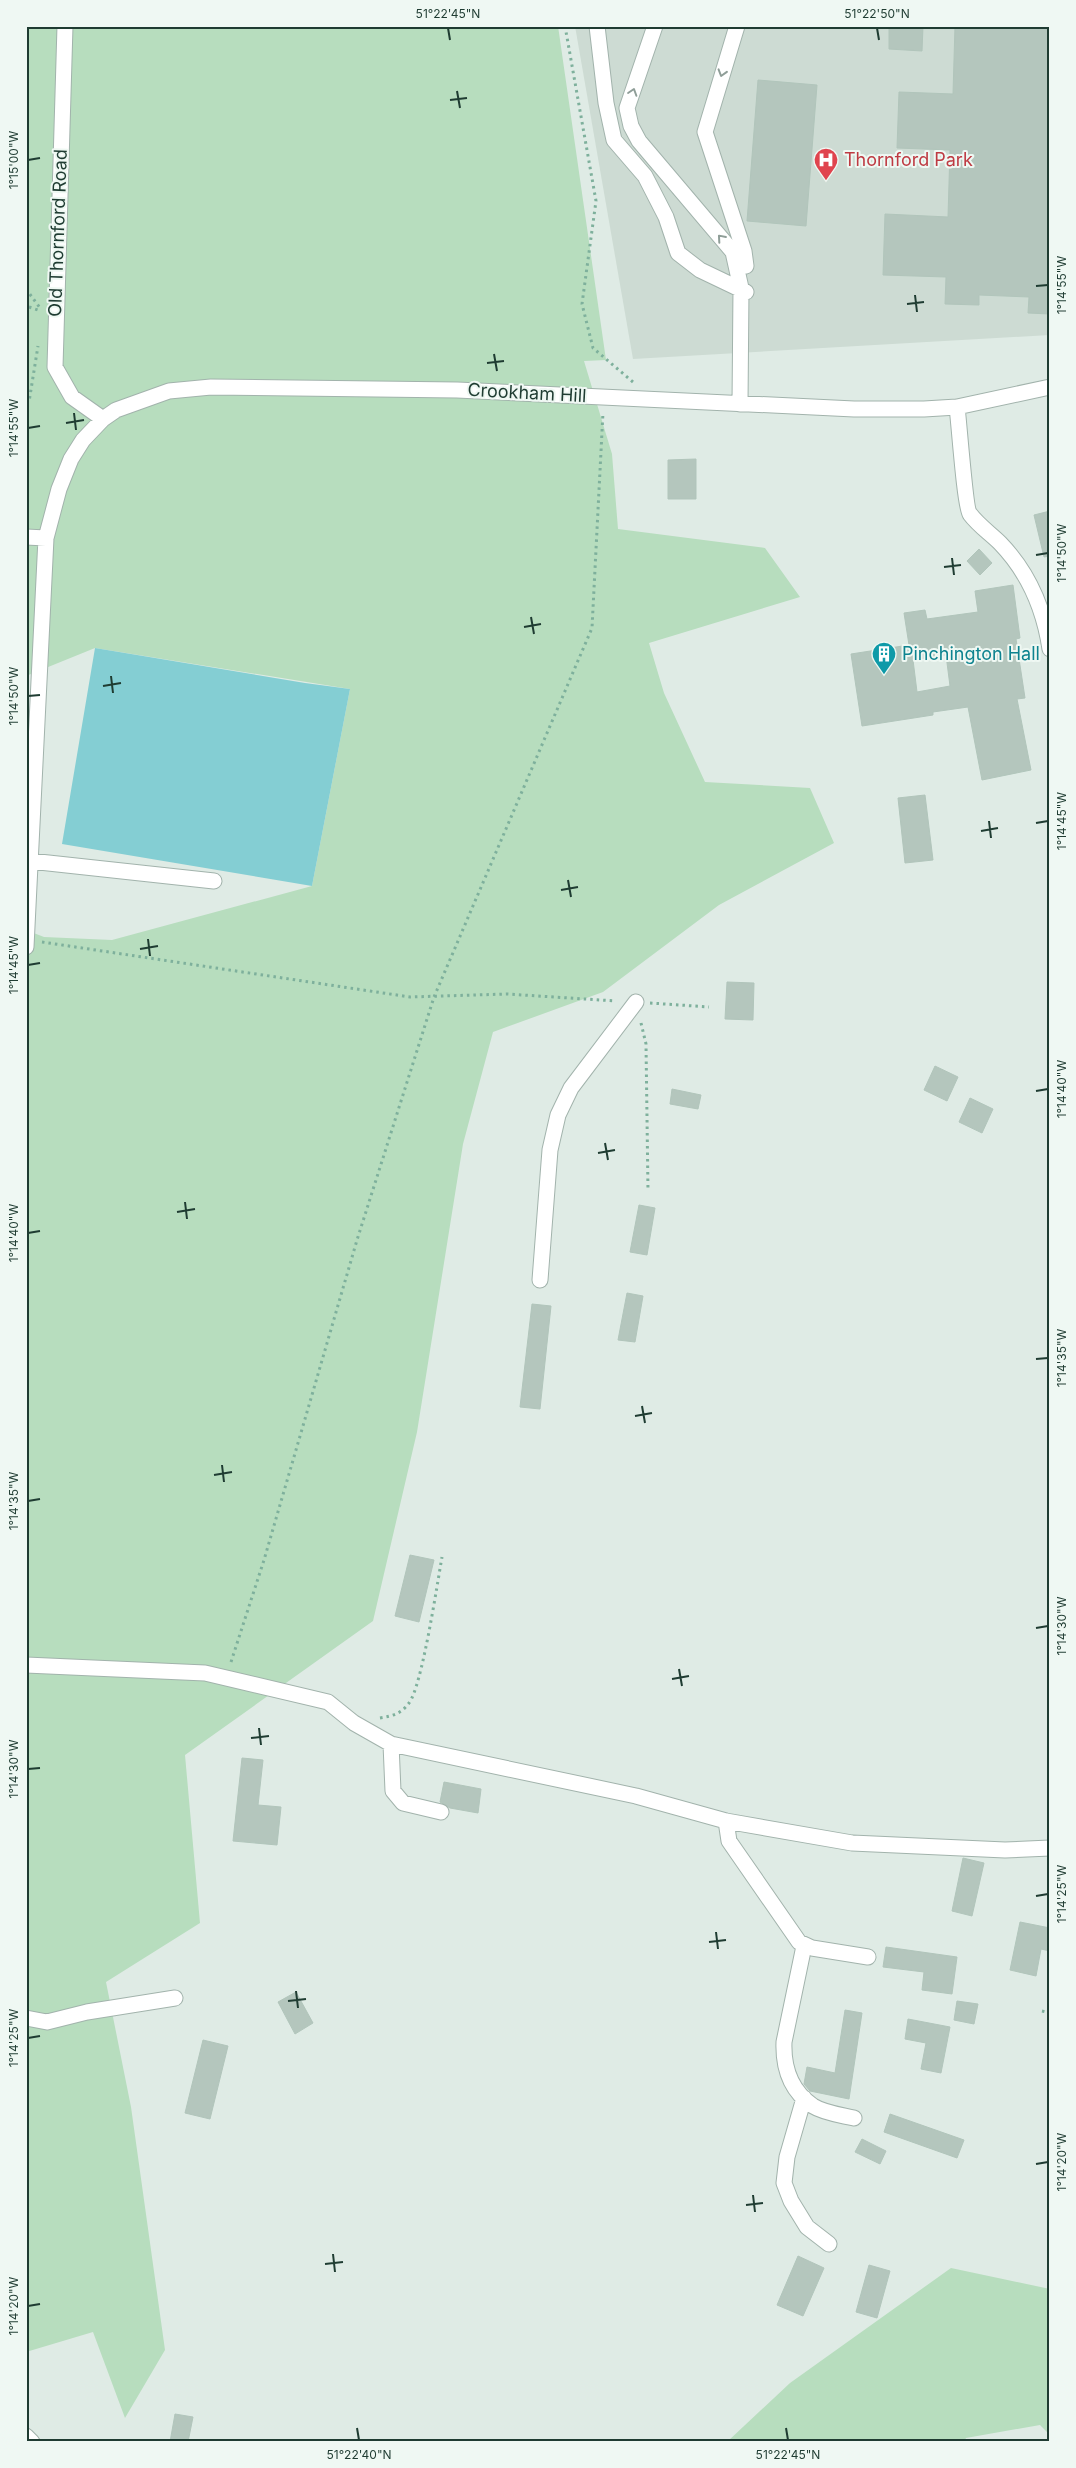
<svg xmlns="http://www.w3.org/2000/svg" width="1076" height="2468" font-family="Inter,sans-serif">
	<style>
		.built { fill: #cddbd3 }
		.green { fill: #b7ddbe }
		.water { fill: #84ced3 }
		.building { fill: #b4c6bd; stroke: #b1c5bb; fill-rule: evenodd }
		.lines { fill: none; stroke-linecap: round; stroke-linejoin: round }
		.minor-casing { stroke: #a2b3ac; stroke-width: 17 }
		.path { stroke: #7eb09c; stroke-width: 3; stroke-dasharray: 2.5 4; stroke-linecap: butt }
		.minor { stroke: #fff; stroke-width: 15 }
		.oneway { stroke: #8f9e98 }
		.ticks { fill: none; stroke: #1f3c32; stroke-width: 2 }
		.labels { text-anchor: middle; stroke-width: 4; stroke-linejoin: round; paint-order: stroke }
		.health-label { font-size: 18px; fill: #be3a42; stroke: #eff8f3; text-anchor: start }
		.street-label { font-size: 18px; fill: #1f3c32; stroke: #eff8f3 }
		.culture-label { font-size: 18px; fill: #0d838f; stroke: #eff8f3; text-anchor: start }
		.neatline { fill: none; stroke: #1f3c32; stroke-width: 2 }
		.ticks-label { font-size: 12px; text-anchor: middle; fill: #1f3c32 }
	</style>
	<rect width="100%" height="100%" fill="#dfebe5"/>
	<path class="built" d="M575 26H1050V335L633 359Z"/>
	<path class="green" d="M26 26H558L606 360 584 361 612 454 618 529 765 548 800 597 649 643 664 693 705 782 810 788 834 843 719 905 603 992 493 1032 463 1144 417 1432 373 1621 185 1755 200 1923 106 1982 131 2107 165 2350 125 2418 93 2332 26 2352V930L44 937 112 940 312 886 350 689 95 648 26 676Z
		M951 2268 1050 2289V2435L1040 2425 966 2438 964 2442 728 2441 790 2383Z"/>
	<path class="water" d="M95 648 305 683 350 689 312 886 62 844Z"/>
	<path class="building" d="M889 26H923L922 51 889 49Z
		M955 26H1050V314L1028 313 1029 297 979 295V305L945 304 946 277 883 275 885 214 948 217 950 150 897 148 899 92 953 94Z
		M758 80 817 85 806 226 747 221Z
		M696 459V499H668V460Z
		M1050 511V556L1044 557 1034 515Z
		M979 549 992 563 980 575 967 561Z
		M1013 585 1020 638 1016 639 1025 698 1017 699 1031 770 982 780 968 707 933 712V715L862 726 851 654 909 645 904 613 925 610 927 619 978 612 975 591ZM946 655 950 686 917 692 913 660Z
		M925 795 933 860 905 863 898 798Z
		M727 982 754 983 753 1020 725 1019Z
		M935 1066 958 1077 947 1101 924 1090Z
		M672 1089 701 1095 698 1109 670 1104Z
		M970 1098 993 1109 982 1133 959 1122Z
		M639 1205 655 1208 647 1255 630 1252Z
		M627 1293 643 1296 635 1342 618 1340Z
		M532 1304 551 1306 540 1409 520 1407Z
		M410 1555 434 1560 419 1622 395 1616Z
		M242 1758 263 1760 258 1805 281 1807 277 1845 233 1841Z
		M444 1782 481 1789 478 1813 450 1808 440 1802Z
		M963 1858 984 1863 972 1916 952 1911Z
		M1020 1922 1050 1928V1951L1041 1949 1036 1976 1010 1970Z
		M886 1947 957 1957 952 1994 922 1990 924 1972 883 1967Z
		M296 1992 313 2023 295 2034 278 2002Z
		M957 2001 978 2004 974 2024 954 2020Z
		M845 2010 862 2013 849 2099 810 2091 804 2084 807 2067 835 2073Z
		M908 2019 950 2027 941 2073 921 2069 926 2043 905 2039Z
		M203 2040 228 2046 210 2119 185 2113Z
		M890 2114 964 2140 957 2158 884 2132Z
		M862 2139 886 2151 880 2164 855 2152Z
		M798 2256 824 2268 803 2316 777 2305Z
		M869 2265 890 2271 877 2318 856 2312Z
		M175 2414 193 2417 188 2442H170Z"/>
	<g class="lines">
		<defs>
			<path id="minor" d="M65 26 55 367 72 397 103 419
				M597 26 606 103 614 140 645 176 666 217 678 253 700 270 746 292
				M655 26 627 108 631 126 639 141 733 252 741 288 740 404
				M737 26 705 132 744 251 746 266
				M957 407C959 422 965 508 970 514 978 525 991 534 1000 543 1029 573 1044 609 1050 649
				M26 537 46 538
				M30 861 214 881
				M26 947 46 538 59 489 71 459 83 440 103 419 116 410 169 391 211 387 457 390 854 409H924L957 407 1050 387
				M540 1280 550 1150 558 1115 571 1088 636 1002
				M26 1665 205 1673 328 1702 354 1723 391 1744 636 1796 726 1821 852 1843 1005 1850 1050 1848
				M391 1744 393 1791 403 1803 441 1812
				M726 1821 729 1841 799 1942 812 1948 868 1957
				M804 1946 784 2042C783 2068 791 2091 813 2106 824 2113 841 2115 854 2118
				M26 2018 47 2022 87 2012 175 1998
				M804 2098 787 2157 784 2183 791 2201 807 2227 829 2244
				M26 2436 32 2442"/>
		</defs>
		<use href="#minor" class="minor-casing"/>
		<path class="path" d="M565 26 596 201 582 304 593 348 633 382
			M26 289 40 308
			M29 307 41 311
			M26 402H29L38 346
			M42 942 410 997 507 994 616 1001
			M650 1003 709 1007
			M641 1023 646 1044 648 1191
			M231 1662 264 1560 357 1240 434 997 592 628 603 412
			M380 1718C392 1716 401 1714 409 1703 422 1686 437 1585 442 1557
			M1042 2011 1050 2013"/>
		<use href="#minor" class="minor"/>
	</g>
	<defs><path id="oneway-chevron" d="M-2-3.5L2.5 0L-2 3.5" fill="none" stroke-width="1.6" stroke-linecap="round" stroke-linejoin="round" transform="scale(1.25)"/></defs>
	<g class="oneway">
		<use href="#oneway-chevron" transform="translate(722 73) rotate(107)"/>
		<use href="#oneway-chevron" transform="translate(633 92) rotate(-72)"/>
		<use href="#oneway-chevron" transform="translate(721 238) rotate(-131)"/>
	</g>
	<path class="ticks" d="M448 28 450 40M877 28 879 40M457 91 460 108M450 100 467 98M28 160 40 158M1036 286 1048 285M915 295 917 312M907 304 924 302M494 354 497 371M487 363 504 361M74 413 76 430M66 423 84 420M28 428 40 426M1036 555 1048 553M952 558 954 575M944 567 961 565M531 617 534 634M524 627 541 624M111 676 113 693M103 686 121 683M28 696 40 695M989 821 991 838M1036 823 1048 821M981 831 998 828M568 880 571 897M561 890 578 887M148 939 150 956M140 949 158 946M28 965 40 963M1036 1091 1048 1089M605 1143 608 1160M598 1153 615 1150M185 1202 187 1219M177 1212 195 1209M28 1233 40 1231M1036 1359 1048 1358M642 1406 645 1423M635 1416 652 1413M222 1465 224 1482M214 1475 232 1472M28 1501 40 1499M1036 1628 1048 1626M679 1669 682 1686M672 1679 689 1676M259 1728 261 1745M251 1738 269 1736M28 1769 40 1768M1036 1896 1048 1894M716 1932 718 1949M709 1942 726 1940M296 1991 298 2008M288 2001 306 1999M28 2038 40 2036M1036 2164 1048 2162M753 2195 755 2212M746 2205 763 2203M333 2254 335 2272M325 2264 343 2262M28 2306 40 2304M357 2428 359 2440M786 2428 788 2440"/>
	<defs>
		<symbol id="hospital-pin" viewBox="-11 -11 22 30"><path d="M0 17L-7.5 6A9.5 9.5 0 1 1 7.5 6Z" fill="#e0444e" stroke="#eff8f3"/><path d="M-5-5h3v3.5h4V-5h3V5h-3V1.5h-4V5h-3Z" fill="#fff"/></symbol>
		<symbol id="building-pin" viewBox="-11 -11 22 30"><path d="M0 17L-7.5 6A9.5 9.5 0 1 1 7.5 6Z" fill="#0f9aa8" stroke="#eff8f3"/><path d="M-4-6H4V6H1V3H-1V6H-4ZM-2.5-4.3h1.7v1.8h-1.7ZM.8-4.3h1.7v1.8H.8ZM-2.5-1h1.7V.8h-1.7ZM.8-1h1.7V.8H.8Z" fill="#fff"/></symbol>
	</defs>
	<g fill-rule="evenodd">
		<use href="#hospital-pin" x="812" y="146" width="28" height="38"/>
		<use href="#building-pin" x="870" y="640" width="28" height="38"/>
	</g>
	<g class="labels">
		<g class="health-label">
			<text x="844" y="166">Thornford Park</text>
		</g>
		<g class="street-label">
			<text transform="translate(58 233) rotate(-88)" y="6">Old Thornford Road</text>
			<text transform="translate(527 393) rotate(3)" y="6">Crookham Hill</text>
		</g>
		<g class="culture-label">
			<text x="902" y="660">Pinchington Hall</text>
		</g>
	</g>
	<rect width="1076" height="2468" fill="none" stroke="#eff8f3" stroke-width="55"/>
	<rect x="28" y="28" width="1020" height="2412" class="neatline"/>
	<g class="ticks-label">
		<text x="448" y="18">51°22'45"N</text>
		<text x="877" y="18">51°22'50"N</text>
		<text transform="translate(14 160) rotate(-90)" y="4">1°15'00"W</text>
		<text transform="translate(1062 285) rotate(-90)" y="4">1°14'55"W</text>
		<text transform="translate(14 428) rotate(-90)" y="4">1°14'55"W</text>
		<text transform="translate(1062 553) rotate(-90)" y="4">1°14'50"W</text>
		<text transform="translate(14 696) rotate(-90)" y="4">1°14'50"W</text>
		<text transform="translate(1062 821) rotate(-90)" y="4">1°14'45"W</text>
		<text transform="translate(14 965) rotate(-90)" y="4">1°14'45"W</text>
		<text transform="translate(1062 1089) rotate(-90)" y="4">1°14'40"W</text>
		<text transform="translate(14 1233) rotate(-90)" y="4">1°14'40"W</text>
		<text transform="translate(1062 1358) rotate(-90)" y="4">1°14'35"W</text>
		<text transform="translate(14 1501) rotate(-90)" y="4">1°14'35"W</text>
		<text transform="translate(1062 1626) rotate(-90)" y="4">1°14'30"W</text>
		<text transform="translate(14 1769) rotate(-90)" y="4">1°14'30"W</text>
		<text transform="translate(1062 1894) rotate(-90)" y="4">1°14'25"W</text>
		<text transform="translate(14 2038) rotate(-90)" y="4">1°14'25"W</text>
		<text transform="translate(1062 2162) rotate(-90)" y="4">1°14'20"W</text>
		<text transform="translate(14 2306) rotate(-90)" y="4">1°14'20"W</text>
		<text x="359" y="2459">51°22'40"N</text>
		<text x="788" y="2459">51°22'45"N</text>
	</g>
</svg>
